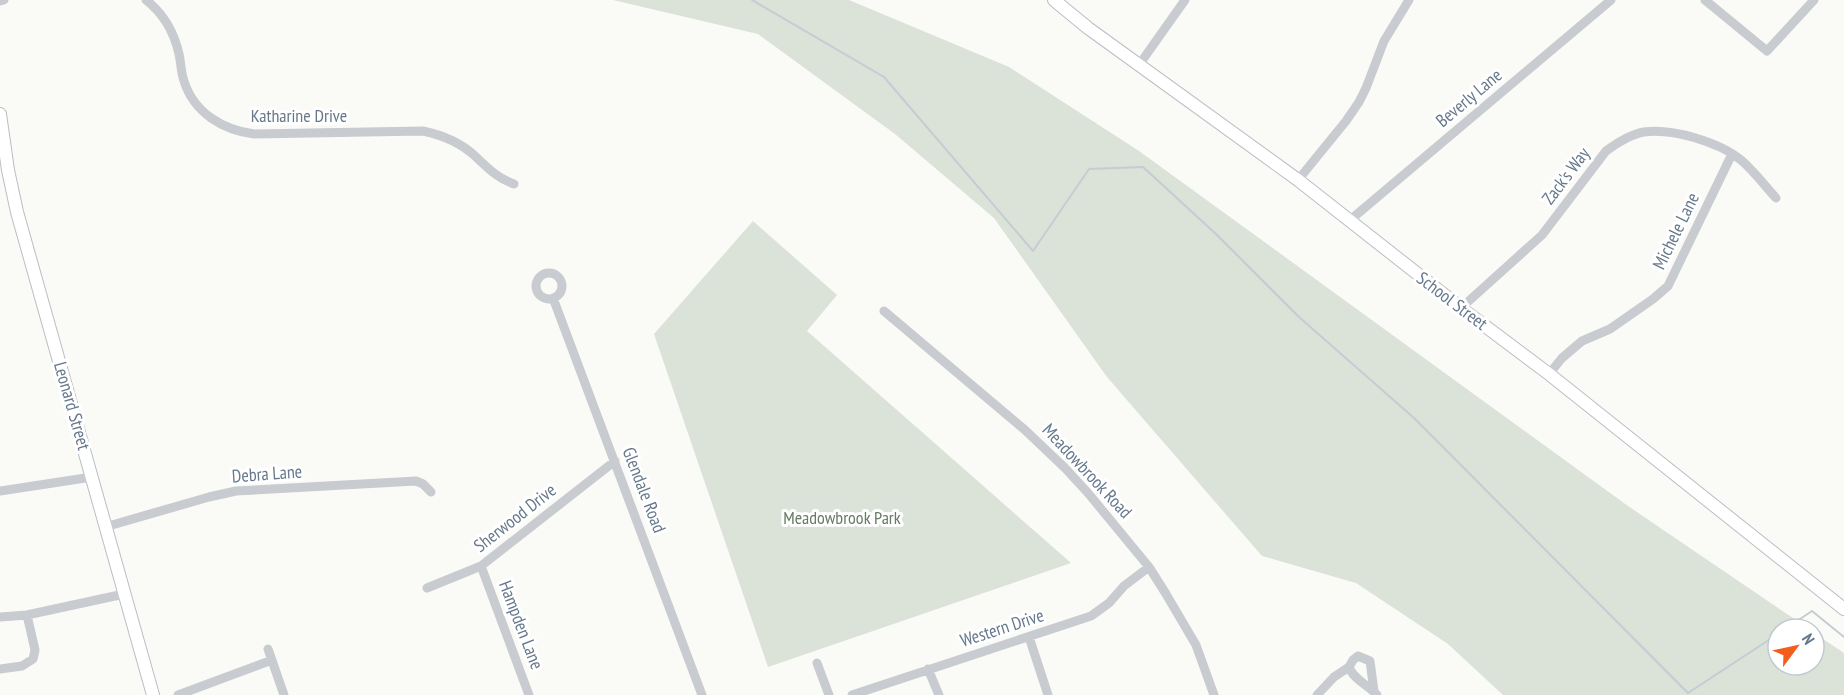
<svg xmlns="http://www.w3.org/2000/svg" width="1844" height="695" font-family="'PT Sans Narrow',sans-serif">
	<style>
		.green { fill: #dbe2d8 }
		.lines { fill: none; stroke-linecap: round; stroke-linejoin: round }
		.stream { stroke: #c3cdd3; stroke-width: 2 }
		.secondary-casing { stroke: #b9bfc5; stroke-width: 14 }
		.street { stroke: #c8cbd0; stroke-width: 9 }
		.secondary { stroke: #fff; stroke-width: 12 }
		.labels { text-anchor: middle; stroke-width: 6; stroke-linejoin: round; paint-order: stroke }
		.street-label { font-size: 18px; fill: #66788c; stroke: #fff }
		.park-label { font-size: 18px; fill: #657c61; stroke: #fff }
	</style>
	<rect width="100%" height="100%" fill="#fafaf7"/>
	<path class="green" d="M613 0H849L1009 67 1139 151 1628 506 1809 629H1778V665H1814V633L1844 653V695H1503L1448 644 1356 583 1262 556 1107 377 994 218 895 134 758 34Z
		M753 221 837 295 807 331 1071 563 768 667 654 334Z"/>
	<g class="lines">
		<path class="stream" d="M752 0 884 77 1033 251 1089 169 1143 167 1216 234 1299 317 1414 418 1688 693 1778 634
			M1785 629 1812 611 1844 637"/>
		<defs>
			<path id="secondary" d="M1054 0 1088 28 1298 180 1461 308 1549 374 1844 609
				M0 114 8 170 17 212 153 695"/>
		</defs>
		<use href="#secondary" class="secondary-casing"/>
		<path class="street" d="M146 0C164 14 174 32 179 54 181 63 181 73 184 81 194 113 223 130 254 134L423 131C442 135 461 143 475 156 488 168 497 178 514 184
			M1705 0 1767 51 1814 0
			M0 1 4 0
			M1139 65 1185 0
			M1298 180 1346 121 1359 102 1366 88 1384 41 1409 0
			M1349 221 1611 0
			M536 286a13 13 0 1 1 26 0a13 13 0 1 1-26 0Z
			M553 298 702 695
			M1461 308 1542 235 1606 151C1617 143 1631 134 1644 132 1672 128 1719 142 1741 160 1754 171 1765 186 1776 198
			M884 311 1025 430 1065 468 1088 493 1149 567 1166 594 1196 645 1214 695
			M1549 374 1562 358 1582 341 1610 329 1653 299 1668 286 1732 154
			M0 491 92 477
			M105 527 209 497 236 491 416 481 423 484 431 492
			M481 566 529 695
			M427 588 481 566 615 461
			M0 617 27 615 124 594
			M1029 637 1048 695
			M268 649 284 695
			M817 663 829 695
			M1349 667 1353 660 1358 656 1370 661 1374 691
			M0 669 22 666 33 659 35 650 27 615
			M928 669 939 695
			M178 695 272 660
			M852 695 1091 616 1109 603 1124 586 1149 567
			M1317 695 1334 677 1349 667C1353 679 1368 685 1377 695"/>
		<use href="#secondary" class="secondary"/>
	</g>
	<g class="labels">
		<g class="street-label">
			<text transform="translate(1469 98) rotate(-40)" y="6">Beverly Lane</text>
			<text x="299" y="122">Katharine Drive</text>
			<text transform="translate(1566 176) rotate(-53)" y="6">Zack's Way</text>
			<text transform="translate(1676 231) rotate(-64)" y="6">Michele Lane</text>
			<text transform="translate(1452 301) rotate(37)" y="6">School Street</text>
			<text transform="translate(72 406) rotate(74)" y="6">Leonard Street</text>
			<text transform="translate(1087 471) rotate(47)" y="6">Meadowbrook Road</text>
			<text transform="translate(267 474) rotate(-4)" y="6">Debra Lane</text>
			<text transform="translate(644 490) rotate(69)" y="6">Glendale Road</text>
			<text transform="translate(515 518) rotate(-38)" y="6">Sherwood Drive</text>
			<text transform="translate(521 625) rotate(69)" y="6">Hampden Lane</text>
			<text transform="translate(1002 628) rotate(-18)" y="6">Western Drive</text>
		</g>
		<g class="park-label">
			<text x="842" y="524">Meadowbrook Park</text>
		</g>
	</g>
	<g transform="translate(1796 647) rotate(57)"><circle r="28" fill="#ffffff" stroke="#c2c9d1" stroke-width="1.5"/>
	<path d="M0-4.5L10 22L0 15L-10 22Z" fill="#f55d1c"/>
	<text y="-9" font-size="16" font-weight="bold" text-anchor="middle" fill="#66788c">N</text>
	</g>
</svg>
